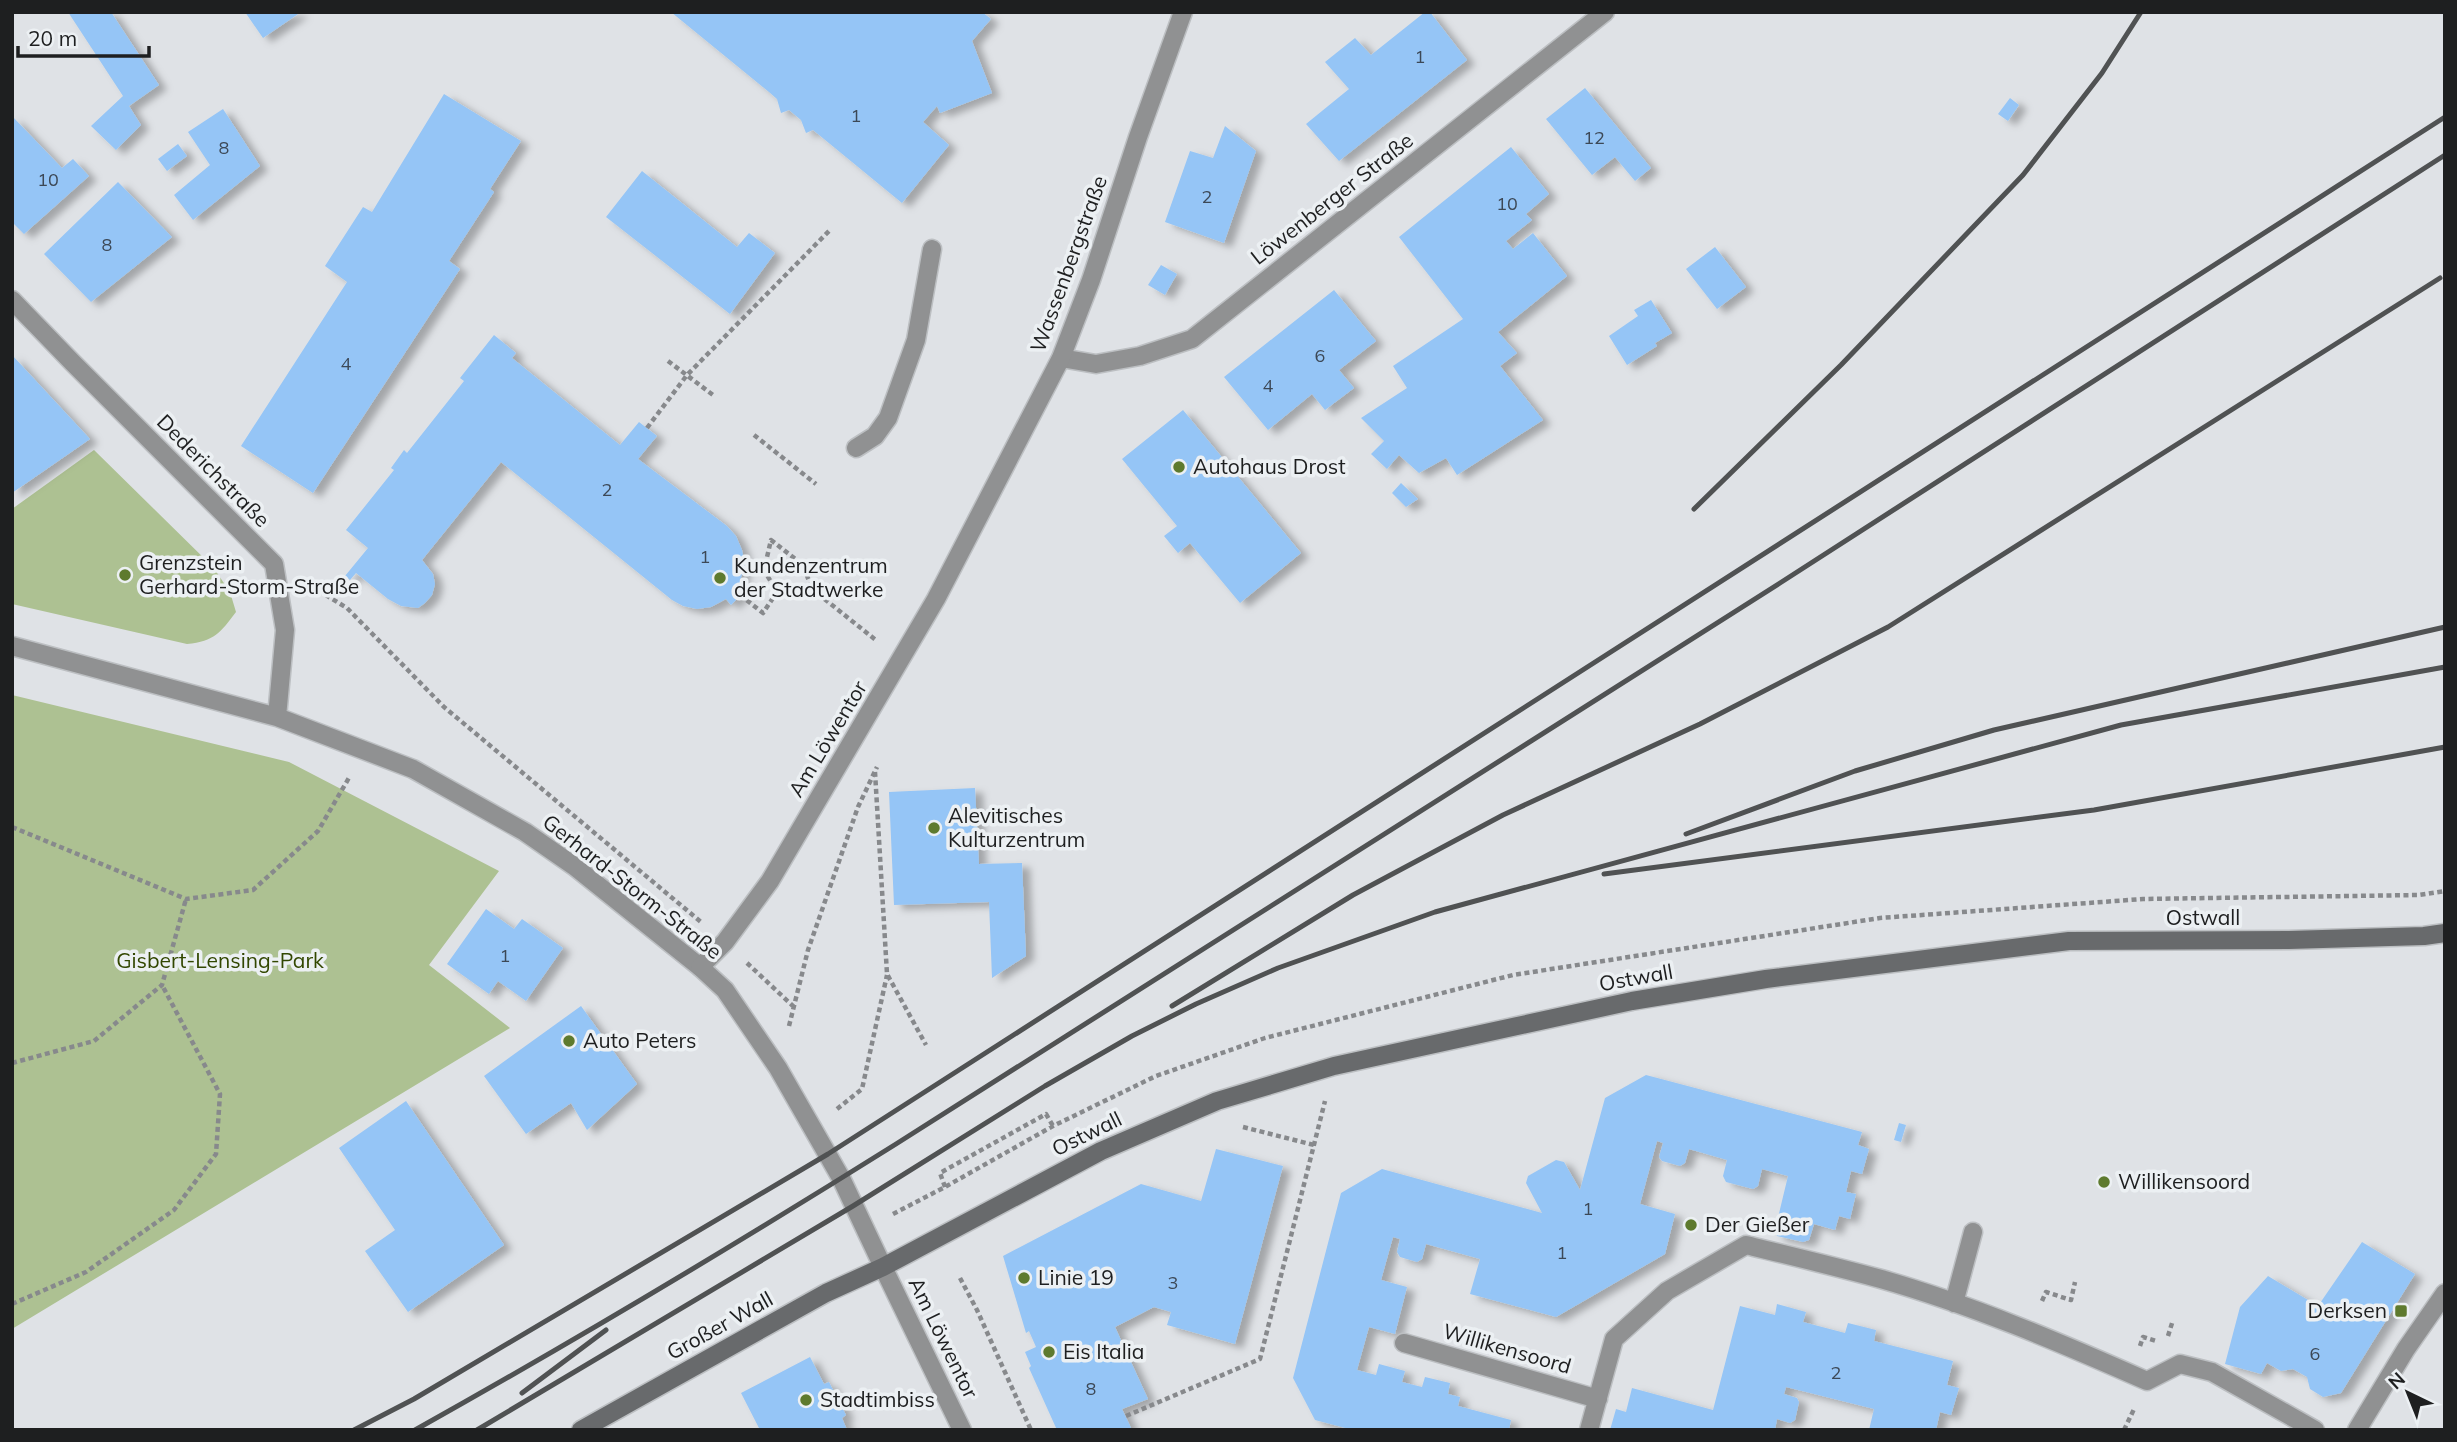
<svg xmlns="http://www.w3.org/2000/svg" width="2457" height="1442" font-family="Mulish,sans-serif">
	<style>
		.green { fill: #adc192 }
		.building { fill: #95c5f6; filter: url(#shadow) }
		.lines { fill: none; stroke-linecap: round; stroke-linejoin: round }
		.service-casing { stroke: #bcbfc2; stroke-width: 21 }
		.pedestrian-casing { stroke: #bcbfc2; stroke-width: 21 }
		.minor-casing { stroke: #bcbfc2; stroke-width: 21 }
		.tertiary-casing { stroke: #bcbfc2; stroke-width: 21 }
		.secondary-casing { stroke: #bcbfc2; stroke-width: 21 }
		.path { stroke: #87898c; stroke-width: 4.5; stroke-dasharray: 5 3.5; stroke-linecap: butt }
		.service { stroke: #909192; stroke-width: 18 }
		.pedestrian { stroke: #909192; stroke-width: 18 }
		.minor { stroke: #909192; stroke-width: 18 }
		.tertiary { stroke: #909192; stroke-width: 18 }
		.secondary { stroke: #686a6c; stroke-width: 18 }
		.rail { stroke: #505253; stroke-width: 5 }
		.poi-dot { fill: #5e7a2e; stroke: #ecf0f3; stroke-width: 2.5 }
		.labels { text-anchor: middle; stroke-width: 7; stroke-linejoin: round; paint-order: stroke }
		.number-label { font-size: 18px; fill: #3c4856 }
		.street-label { font-size: 21px; fill: #1e1f20; stroke: #ecf0f3 }
		.poi-label { font-size: 21px; fill: #1e1f20; stroke: #ecf0f3; text-anchor: start }
		.park-label { font-size: 21px; fill: #324701; stroke: #ecf0f3 }
	</style>
	<defs>
		<filter id="shadow"><feDropShadow dx="8" dy="4.5" stdDeviation="3.5" flood-color="#0004"/></filter>
	</defs>
	<rect width="100%" height="100%" fill="#dfe2e6"/>
	<path class="green" d="M94 450 213 567 230 592 236 612C220 633 215 641 187 644L12 604V509Z
		M12 695 289 762 499 871 429 965 510 1028 12 1329Z"/>
	<path class="building" d="M68 12H111L159 85 129 106 141 125 116 150 91 126 123 96Z
		M245 12H301L263 38Z
		M671 12H982L991 19 972 41 992 93 940 113 937 106 923 122 949 145 902 203 813 130 806 133 801 120 789 110 781 113 777 99 769 92Z
		M1425 12H1430L1467 60 1339 161 1306 124 1349 89 1325 62 1355 38 1371 55Z
		M1585 88 1651 168 1635 181 1615 157 1592 175 1546 119Z
		M444 94 521 141 490 189 494 192 449 261 460 269 313 493 241 446 347 282 325 266 363 207 372 212Z
		M2010 98 2019 105 2008 121 1998 114Z
		M223 109 260 166 193 220 174 195 210 165 188 132Z
		M12 116 62 168 73 159 89 176 24 234 12 222Z
		M1225 126 1256 151 1224 243 1165 222 1190 151 1213 158Z
		M178 144 187 156 167 171 158 159Z
		M1511 147 1549 194 1526 214 1532 220 1506 241 1513 249 1533 233 1567 276 1498 332 1517 353 1500 366 1543 420 1457 475 1446 458 1419 473 1399 455 1387 469 1371 454 1384 441 1361 418 1407 388 1393 366 1463 319 1399 237Z
		M642 171 737 247 749 233 775 253 730 314 606 217Z
		M118 182 172 237 91 302 44 254Z
		M1715 247 1746 287 1717 309 1686 269Z
		M1161 265 1177 274 1165 295 1148 285Z
		M1334 290 1376 341 1339 370 1354 388 1325 410 1312 394 1268 430 1224 377Z
		M1651 300 1672 333 1655 343 1657 346 1627 365 1609 336 1638 316 1634 310Z
		M494 335 516 353 512 358 620 445 639 422 657 436 638 459 727 526 736 536 742 550 745 564 740 581 748 588 731 605 726 599 711 607 697 609 683 606 672 600 501 462 422 560 433 574 435 584 432 595 425 603 418 608 401 606 388 599 356 573 350 580 345 576 368 548 346 530 394 470 391 468 404 450 407 453 464 381 460 378Z
		M12 355 90 439 12 493Z
		M1183 410 1301 553 1240 603 1190 543 1178 553 1164 536 1177 526 1122 459Z
		M1401 483 1418 499 1406 507 1392 493Z
		M975 788 979 864 1022 863 1026 956 992 978 989 902 894 905 889 792Z
		M486 909 514 929 522 919 563 948 526 1001 498 981 489 994 447 964Z
		M581 1006 637 1084 587 1130 571 1103 526 1134 484 1076Z
		M1646 1075 1862 1132 1858 1145 1869 1149 1862 1174 1851 1171 1846 1192 1856 1194 1850 1219 1839 1216 1835 1230 1814 1224 1809 1240 1803 1242 1777 1236 1775 1230 1788 1176 1762 1169 1758 1186 1753 1189 1726 1182 1723 1176 1727 1160 1689 1149 1685 1163 1680 1166 1662 1161 1659 1157 1663 1143 1657 1141 1640 1204 1675 1214 1665 1254 1556 1317 1470 1294 1480 1259 1426 1244 1422 1259 1417 1262 1400 1257 1397 1252 1400 1239 1393 1237 1381 1280 1407 1287 1395 1334 1369 1327 1357 1370 1376 1375 1379 1364 1405 1371 1402 1382 1422 1387 1425 1377 1450 1383 1448 1394 1460 1397 1458 1406 1511 1420 1509 1430H1353L1315 1420 1293 1378 1341 1193 1382 1169 1542 1213 1526 1183 1528 1176 1556 1160 1564 1162 1580 1190 1605 1098Z
		M406 1101 504 1245 408 1312 365 1251 395 1230 339 1148Z
		M1899 1123 1906 1125 1901 1142 1894 1140Z
		M1216 1149 1283 1166 1235 1344 1167 1325 1171 1312 1154 1307 1115 1327 1148 1399 1122 1409 1132 1430H1057L1029 1368 1031 1366 1025 1352 1036 1347 1029 1331 1026 1333 1003 1256 1141 1184 1201 1201Z
		M2362 1242 2415 1274 2341 1393 2323 1397 2310 1389 2307 1377 2293 1369 2281 1371 2267 1363 2261 1374 2225 1364 2240 1307 2268 1276 2318 1306Z
		M1777 1304 1806 1312 1803 1322 1845 1333 1848 1323 1876 1330 1874 1341 1953 1361 1947 1385 1959 1388 1951 1415 1940 1412 1936 1430H1869L1874 1409 1786 1387 1784 1394 1797 1398 1799 1402 1795 1420 1790 1423 1777 1419 1775 1430H1610L1616 1409 1626 1412 1632 1388 1713 1410 1740 1306 1775 1315Z
		M810 1357 824 1384 829 1382 846 1415 842 1418 847 1430H760L741 1393Z"/>
	<g class="lines">
		<defs>
			<path id="service" d="M856 448 875 436 888 418 916 340 932 249"/>
			<path id="pedestrian" d="M1954 1303 1973 1232
				M1404 1343 1598 1399
				M1589 1430 1614 1339 1667 1291 1746 1245C1791 1256 1837 1267 1881 1279 1972 1305 2061 1343 2147 1381L2180 1364 2212 1372 2315 1430"/>
			<path id="minor" d="M12 300 72 362 274 564 285 630 277 717
				M1061 358 1096 364 1140 356 1192 339 1605 12
				M12 646 277 717 413 769 525 832 574 866 700 967
				M883 1267 962 1430
				M2357 1430 2406 1349 2445 1293"/>
			<path id="tertiary" d="M883 1267 841 1178 778 1068 725 990 700 967 725 942 770 881 936 599 1061 358 1091 280 1138 137 1183 12"/>
			<path id="secondary" d="M581 1430 826 1293 883 1267 1101 1151 1217 1101 1334 1066 1632 1001 1766 979 2069 941 2289 940 2424 936 2445 933"/>
		</defs>
		<use href="#service" class="service-casing"/>
		<use href="#pedestrian" class="pedestrian-casing"/>
		<use href="#minor" class="minor-casing"/>
		<use href="#tertiary" class="tertiary-casing"/>
		<use href="#secondary" class="secondary-casing"/>
		<path class="path" d="M668 361 713 395
			M647 428 687 375 829 231
			M754 435 816 484
			M311 586 347 608 444 707 701 922
			M777 592 812 589 877 641
			M740 595 763 613 777 592 764 570 771 540 803 565 812 589
			M875 772 887 974 926 1045
			M12 827 186 899 253 890 318 831 350 776
			M747 963 794 1007
			M789 1026 808 950 858 807 877 767
			M12 1063 94 1041 162 985 186 899
			M837 1109 862 1089 887 975
			M1243 1127 1314 1145
			M945 1187 940 1173 1046 1114 1053 1126
			M893 1214 945 1187 1053 1126 1156 1076 1265 1038 1513 975 1880 918 2143 899 2419 895 2445 891
			M960 1278 977 1310 1031 1430
			M2042 1301 2046 1292 2071 1300 2075 1282
			M12 1304 86 1272 174 1210 216 1154 220 1094 162 985
			M2168 1336 2173 1320
			M2140 1346 2143 1337 2156 1341
			M1126 1416 1260 1359 1325 1101
			M2124 1430 2135 1407"/>
		<use href="#service" class="service"/>
		<use href="#pedestrian" class="pedestrian"/>
		<use href="#minor" class="minor"/>
		<use href="#tertiary" class="tertiary"/>
		<use href="#secondary" class="secondary"/>
		<path class="rail" d="M1694 509 1841 365 2023 175 2102 73 2141 12
			M1686 834 1855 771 1994 730 2445 627
			M1604 874 2094 810 2445 747
			M1172 1006 1353 895 1503 815 1700 724 1888 627 2440 278
			M522 1393 606 1330
			M354 1430 414 1399 828 1154 2445 117
			M415 1430C578 1339 738 1243 896 1144L1780 583 2445 155
			M477 1430 853 1206 1045 1086 1132 1036 1196 1004 1278 968 1435 912 2121 725 2445 667"/>
	</g>
	<g class="poi-dot">
		<circle cx="1179" cy="467" r="7"/>
		<circle cx="125" cy="575" r="7"/>
		<circle cx="720" cy="578" r="7"/>
		<circle cx="934" cy="828" r="7"/>
		<circle cx="569" cy="1041" r="7"/>
		<circle cx="2104" cy="1182" r="7"/>
		<circle cx="1691" cy="1225" r="7"/>
		<circle cx="1024" cy="1278" r="7"/>
		<rect x="2394" y="1304" width="14" height="14" rx="3.5"/>
		<circle cx="1049" cy="1352" r="7"/>
		<circle cx="806" cy="1400" r="7"/>
	</g>
	<g class="labels">
		<g class="number-label">
			<text x="1420" y="63">1</text>
			<text x="856" y="122">1</text>
			<text x="1594" y="144">12</text>
			<text x="224" y="154">8</text>
			<text x="48" y="186">10</text>
			<text x="1207" y="203">2</text>
			<text x="1507" y="210">10</text>
			<text x="107" y="251">8</text>
			<text x="1320" y="362">6</text>
			<text x="346" y="370">4</text>
			<text x="1268" y="392">4</text>
			<text x="607" y="496">2</text>
			<text x="705" y="563">1</text>
			<text x="505" y="962">1</text>
			<text x="1588" y="1215">1</text>
			<text x="1562" y="1259">1</text>
			<text x="1173" y="1289">3</text>
			<text x="2315" y="1360">6</text>
			<text x="1836" y="1379">2</text>
			<text x="1091" y="1395">8</text>
		</g>
		<g class="street-label">
			<text transform="translate(1332 199) rotate(-38)" y="7">Löwenberger Straße</text>
			<text transform="translate(1069 264) rotate(-70)" y="7">Wassenbergstraße</text>
			<text transform="translate(213 471) rotate(45)" y="7">Dederichstraße</text>
			<text transform="translate(828 739) rotate(-59)" y="7">Am Löwentor</text>
			<text transform="translate(632 887) rotate(38)" y="7">Gerhard-Storm-Straße</text>
			<text x="2203" y="925">Ostwall</text>
			<text transform="translate(1636 978) rotate(-10)" y="7">Ostwall</text>
			<text transform="translate(1087 1134) rotate(-26)" y="7">Ostwall</text>
			<text transform="translate(720 1326) rotate(-29)" y="7">Großer Wall</text>
			<text transform="translate(943 1338) rotate(64)" y="7">Am Löwentor</text>
			<text transform="translate(1507 1349) rotate(16)" y="7">Willikensoord</text>
		</g>
		<g class="poi-label">
			<text x="1193" y="474">Autohaus Drost</text>
			<text x="139" y="570">Grenzstein<tspan x="139" dy="24">Gerhard-Storm-Straße</tspan></text>
			<text x="734" y="573">Kundenzentrum<tspan x="734" dy="24">der Stadtwerke</tspan></text>
			<text x="948" y="823">Alevitisches<tspan x="948" dy="24">Kulturzentrum</tspan></text>
			<text x="583" y="1048">Auto Peters</text>
			<text x="2118" y="1189">Willikensoord</text>
			<text x="1705" y="1232">Der Gießer</text>
			<text x="1038" y="1285">Linie 19</text>
			<text x="2387" y="1318" text-anchor="end">Derksen</text>
			<text x="1063" y="1359">Eis Italia</text>
			<text x="820" y="1407">Stadtimbiss</text>
		</g>
		<g class="park-label">
			<text x="220" y="968">Gisbert-Lensing-Park</text>
		</g>
	</g>
	<rect width="2457" height="1442" fill="none" stroke="#1e1f20" stroke-width="28"/>
	<g transform="translate(2408 1393) rotate(317)" stroke="#ecf0f3" stroke-width="5" paint-order="stroke">
	<path d="M0-5L12 26L0 18L-12 26Z" fill="#1e1f20"/>
	<text y="-10" font-size="19" font-weight="bold" text-anchor="middle" fill="#1e1f20">N</text>
	</g>
	<path d="M18 46v10h131v-10" fill="none" stroke="#1e1f20" stroke-width="3.5"/>
	<text x="28" y="46" font-size="21" fill="#1e1f20" stroke="#ecf0f3" stroke-width="5" paint-order="stroke">20 m</text>
</svg>
